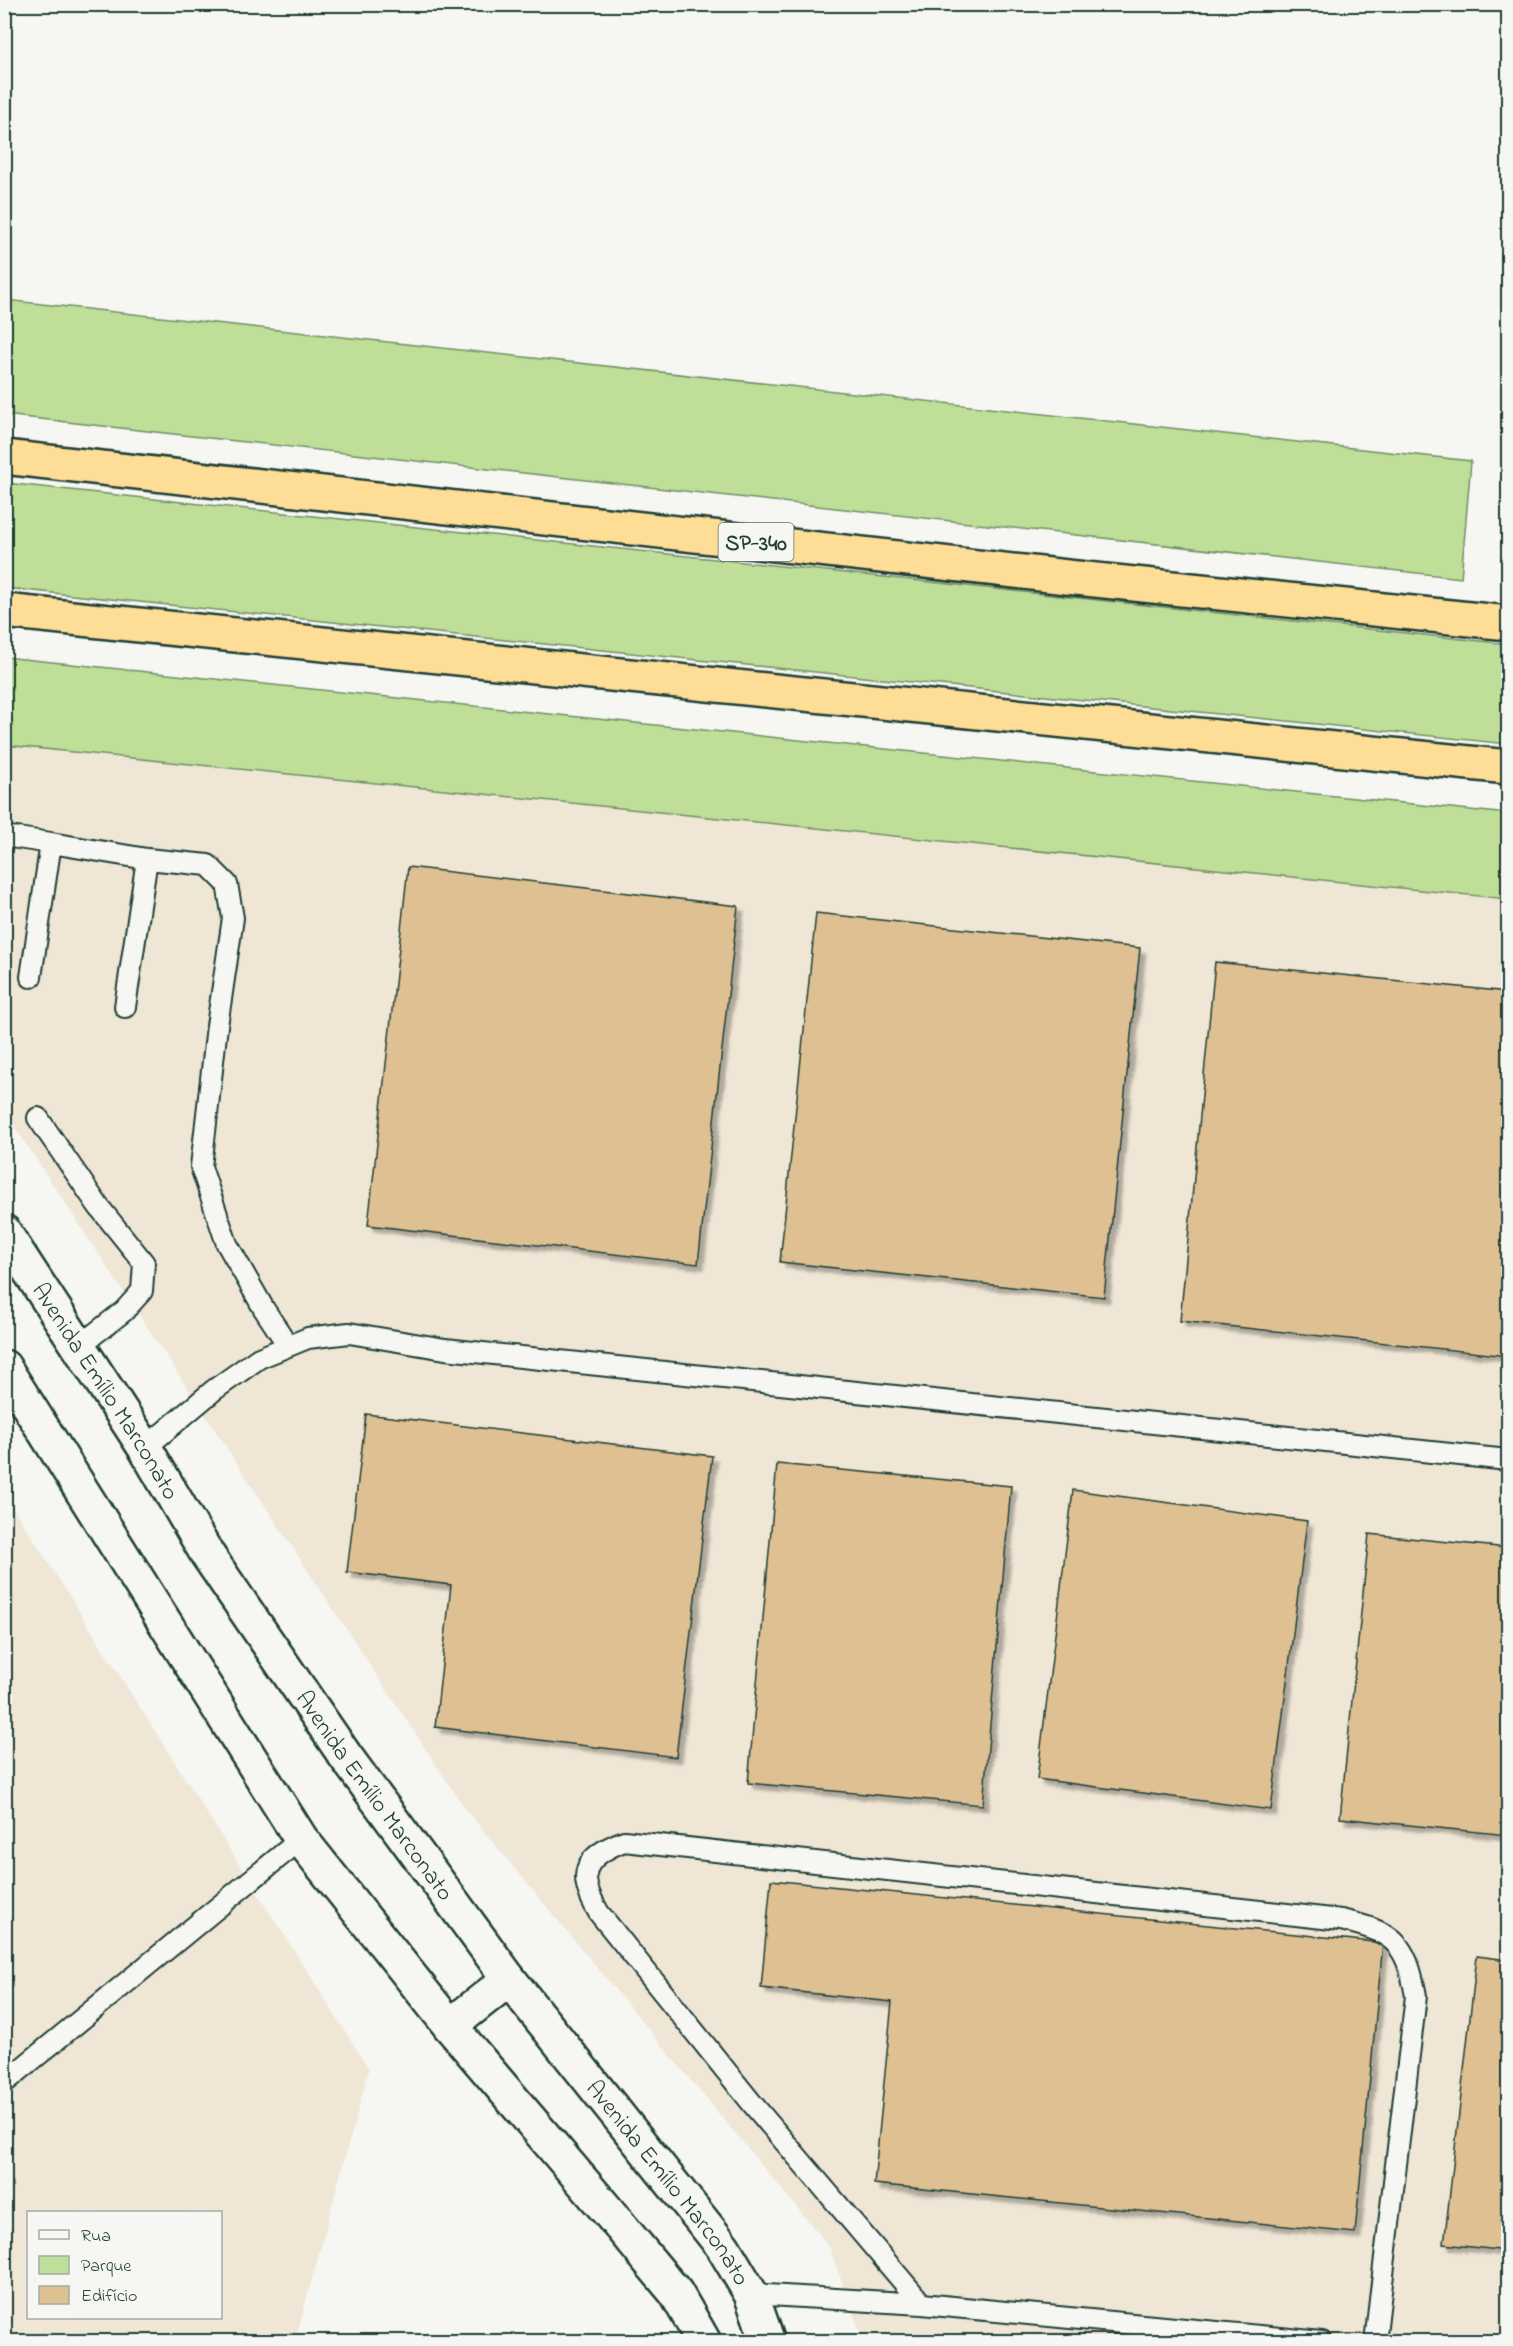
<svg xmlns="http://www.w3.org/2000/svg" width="1513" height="2346" font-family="'Indie Flower',sans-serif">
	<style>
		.built { fill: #efe6d5; fill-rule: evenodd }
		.green { fill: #bfdf98; stroke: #6f8e66; stroke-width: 1.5 }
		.building { fill: #dfc092; stroke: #1f3d34; stroke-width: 1.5; filter: url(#shadow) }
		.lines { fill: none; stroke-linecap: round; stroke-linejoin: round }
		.service-casing { stroke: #1f3d34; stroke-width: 24 }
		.secondary-casing { stroke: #1f3d34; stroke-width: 38 }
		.motorway-casing { stroke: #1f3d34; stroke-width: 38 }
		.service { stroke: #f6f6f2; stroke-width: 20 }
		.secondary { stroke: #f6f6f2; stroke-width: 33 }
		.motorway { stroke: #fedd96; stroke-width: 33 }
		.labels { text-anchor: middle; stroke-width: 6; stroke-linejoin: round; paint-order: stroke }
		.shield { fill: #f6f6f2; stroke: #60746d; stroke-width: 1.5 }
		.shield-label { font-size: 22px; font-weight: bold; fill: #1f3d34 }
		.street-label { font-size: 24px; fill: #1f3d34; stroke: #f6f6f2 }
	</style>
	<defs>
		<filter id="shadow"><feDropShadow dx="5.5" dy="5.5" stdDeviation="1.5" flood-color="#0004"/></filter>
	</defs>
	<rect width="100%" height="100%" fill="#f6f6f2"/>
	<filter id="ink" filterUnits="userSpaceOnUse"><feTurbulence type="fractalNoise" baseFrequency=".0167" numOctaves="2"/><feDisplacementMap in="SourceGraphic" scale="12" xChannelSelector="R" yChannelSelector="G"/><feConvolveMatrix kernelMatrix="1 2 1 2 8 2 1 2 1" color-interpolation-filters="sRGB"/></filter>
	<g filter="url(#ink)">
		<path class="built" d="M4 745 1508 899V2341H863L829 2246 466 1810 5 1112Z
			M4 1493 369 2069 295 2341H5ZM28 2212H220V2318H28Z"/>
		<path class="green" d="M5 300 1471 461 1461 578 5 415Z
			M5 483 1508 644V744L5 588Z
			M4 657 1508 814V899L5 745Z"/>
		<path class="building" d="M408 867 738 906 698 1264 368 1225Z
			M816 913 1140 948 1104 1297 780 1262Z
			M1215 962 1508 992V1356L1180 1321Z
			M366 1414 712 1456 676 1757 435 1727 451 1585 347 1572Z
			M777 1464 1011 1486 983 1805 748 1783Z
			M1073 1490 1307 1521 1271 1810 1037 1779Z
			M1369 1534 1508 1548V1835L1340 1818Z
			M771 1880 1383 1943 1355 2233 874 2184 892 2002 761 1988Z
			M1477 1956 1508 1960V2251L1444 2244Z"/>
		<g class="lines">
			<defs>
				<path id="service" d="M4 836 51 843
					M31 977 51 843 147 859 208 865 227 884 233 918 217 1026 201 1167 227 1244 264 1309 287 1344
					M125 1007 147 859
					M38 1118 99 1207 144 1263 142 1291 124 1311 79 1346
					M145 1448 214 1390 259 1358 308 1338 349 1333 445 1349 1508 1460
					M4 2083 301 1839
					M751 2294 922 2304 1322 2342
					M922 2304 755 2107 599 1913C576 1874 583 1857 624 1841L1341 1920C1393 1932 1406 1941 1416 1996L1375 2342"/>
				<g id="secondary">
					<path id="s1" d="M4 1232 145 1448 207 1554 346 1757 509 1979 723 2247 751 2294 768 2342"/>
					<path d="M4 1367 301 1839 450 2026 606 2209 676 2293 704 2342"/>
					<path d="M450 2026 509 1979"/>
				</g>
				<path id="motorway" d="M4 457 1067 577 1508 623
					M4 611 1508 767"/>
			</defs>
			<use href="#service" class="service-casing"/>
			<use href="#secondary" class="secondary-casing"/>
			<use href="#motorway" class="motorway-casing"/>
			<use href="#service" class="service"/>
			<use href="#secondary" class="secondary"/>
			<use href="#motorway" class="motorway"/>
		</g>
	</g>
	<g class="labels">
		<rect class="shield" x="718.5" y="523" width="75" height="38" rx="4.5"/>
		<g class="shield-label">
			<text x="756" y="550">SP-340</text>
		</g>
		<g class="street-label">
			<text dy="8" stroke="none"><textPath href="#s1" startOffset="189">Avenida Emílio Marconato</textPath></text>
			<text dy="8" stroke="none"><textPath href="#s1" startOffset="675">Avenida Emílio Marconato</textPath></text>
			<text dy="8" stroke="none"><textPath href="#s1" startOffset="1161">Avenida Emílio Marconato</textPath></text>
		</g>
	</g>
	<rect width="1513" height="2346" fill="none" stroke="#f6f6f2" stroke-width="24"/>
	<rect x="12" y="12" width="1489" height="2322" fill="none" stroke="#1f3d34" stroke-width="2" filter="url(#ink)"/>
	<rect x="27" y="2211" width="195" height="108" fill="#f6f6f2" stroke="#a0aca6" stroke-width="1.5"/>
	<rect x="39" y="2230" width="30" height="9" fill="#f6f6f2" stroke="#a0aca6" stroke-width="1.5"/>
	<text x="81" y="2241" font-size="18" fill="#1f3d34">Rua</text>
	<rect x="39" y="2256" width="30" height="18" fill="#bfdf98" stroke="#a0aca6" stroke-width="1.5"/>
	<text x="81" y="2271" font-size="18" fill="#1f3d34">Parque</text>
	<rect x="39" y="2286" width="30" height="18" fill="#dfc092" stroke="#a0aca6" stroke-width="1.5"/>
	<text x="81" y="2301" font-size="18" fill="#1f3d34">Edifício</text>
</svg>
